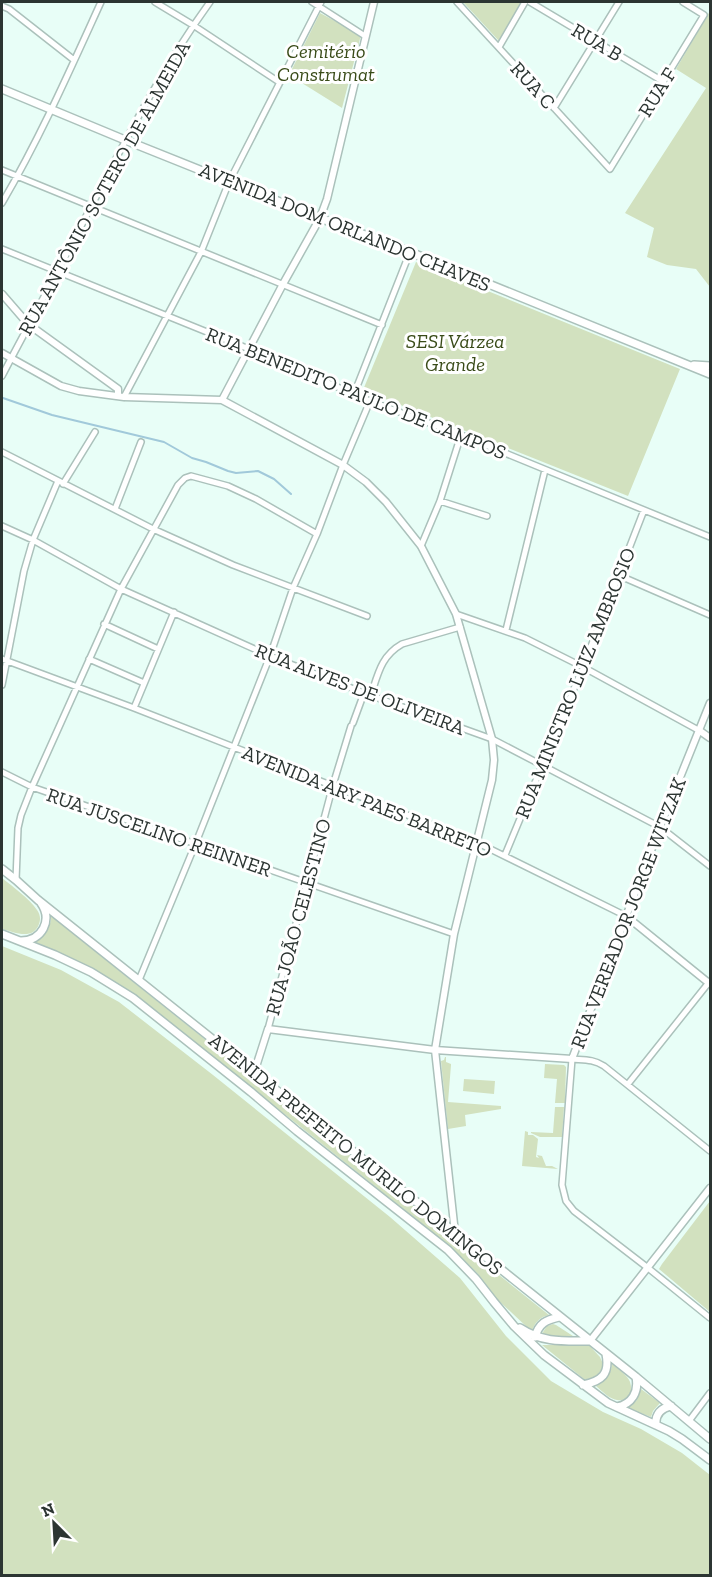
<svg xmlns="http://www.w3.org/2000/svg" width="712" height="1577" font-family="'Zilla Slab',serif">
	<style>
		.green { fill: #d2e1bf }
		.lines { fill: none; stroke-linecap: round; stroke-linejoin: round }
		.stream { stroke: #a1c9da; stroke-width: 2 }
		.minor-casing { stroke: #abc1bb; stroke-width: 8 }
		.tertiary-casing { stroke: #abc1bb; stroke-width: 9 }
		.secondary-casing { stroke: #abc1bb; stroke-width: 10 }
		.minor { stroke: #fff; stroke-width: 5 }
		.tertiary { stroke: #fff; stroke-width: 6 }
		.secondary { stroke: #fff; stroke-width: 7 }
		.labels { text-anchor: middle; stroke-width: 6; stroke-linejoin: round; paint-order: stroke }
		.street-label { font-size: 20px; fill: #2c3532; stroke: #fff }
		.park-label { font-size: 20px; font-style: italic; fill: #394b18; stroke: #fff }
	</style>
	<rect width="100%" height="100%" fill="#e8fef7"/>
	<path class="green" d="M463 2H522L499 41Z
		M710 11V287L696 269 667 265 647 257 654 228 625 213 706 88 676 69Z
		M320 13 361 35 342 108 289 75Z
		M416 262 680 369 628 496 363 390Z
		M2 878C13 887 29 898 37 910 40 914 41 919 39 924 33 941 14 932 2 929Z
		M51 916 549 1315C540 1317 535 1322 532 1331L529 1329 497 1299 478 1274 451 1247 164 1018C124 987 82 959 34 942 45 937 51 928 51 916Z
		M2 946 61 970 119 1002 213 1075 390 1217 460 1278 506 1336 551 1381 603 1412 641 1429 682 1453 710 1475V1575H2Z
		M445 1057H446V1062L451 1064V1065L448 1102 501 1106V1109L465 1115 466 1126 448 1129 441 1061 444 1060Z
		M545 1064 564 1065 566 1067 565 1103H555L557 1079 544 1078Z
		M464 1079 495 1081 494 1094 463 1091Z
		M555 1107H564L562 1137H540L531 1133V1132L553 1133Z
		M525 1131 528 1132V1135H533L538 1139 536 1157 539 1158 537 1155 542 1156 546 1166H552L558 1169 522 1166Z
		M710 1201V1312L659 1269 662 1264Z
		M553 1324 556 1325 573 1336 551 1337 541 1335 547 1326Z
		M587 1343 600 1357 603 1364C601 1373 595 1380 584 1379L542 1345H573Z
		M612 1364C617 1368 623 1372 627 1377 635 1386 631 1402 617 1400 609 1399 602 1391 596 1386 605 1381 611 1375 612 1364Z
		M641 1389 660 1403 653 1411 651 1417 628 1408 637 1400Z"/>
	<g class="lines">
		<path class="stream" d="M3 398 52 415 164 442 192 458 206 462 228 471 236 473 258 471 274 479 291 494"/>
		<defs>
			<path id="minor" d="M155 2 193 25 279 82
				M312 2 365 36
				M457 2 610 169 704 15 683 2
				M530 2 664 82
				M2 6 9 9 74 60
				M499 47 525 2
				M554 108 619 2
				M2 170 382 325
				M2 203C40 138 70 70 101 2
				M2 249 249 349 370 401 461 435 710 537
				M2 376C20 341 39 307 57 272 106 180 149 86 210 2
				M354 394 410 252
				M124 397 201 252 229 182 321 2
				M2 452 153 529 233 565 367 616
				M63 484 95 432
				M440 501 487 516
				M115 509 141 442
				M2 526 33 540 121 589 270 656 364 693 492 739 660 827 710 866
				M421 546 440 501 461 435
				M618 575 710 615
				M456 614 525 638 583 667 700 731
				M104 624 158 649
				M506 630 545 470
				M2 659 134 708 476 842 626 916
				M89 659 144 683
				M2 685 24 571 33 540 58 481
				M371 695C378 674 381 656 402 644L460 627
				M134 708 174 612
				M353 723 364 693
				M2 772 32 787 454 934
				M505 855 583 667 644 510
				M16 880 18 828 21 815 32 787 121 589 178 485 185 478 191 476 228 486 256 499 317 534
				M139 980 195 845 270 656 293 588 317 534 343 465 370 401
				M268 1029 333 785 351 726
				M628 1084 710 981
				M710 1151 604 1066C594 1059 583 1060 572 1059L562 1185 566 1201 574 1211 648 1268 710 1318
				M689 1421 710 1393"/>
			<path id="tertiary" d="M2 294 28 324 118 389V396
				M2 353 61 386 79 391 124 397 222 400 343 465 366 482 386 502 421 546 456 614 492 739 494 760 492 780 454 934 435 1050 455 1233
				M222 400 283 284 320 218 327 199 374 2
				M700 731 710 738
				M626 916 710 984
				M254 1073 268 1029 435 1050 572 1059 660 827 710 703
				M590 1341 710 1188"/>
			<path id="secondary" d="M2 89 125 140 320 218 410 252 710 374
				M694 365 710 366
				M2 869 16 880 38 900 636 1377 710 1439
				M2 934 55 955 91 972 133 998 251 1092 297 1131 448 1250 476 1279 494 1302 514 1326 544 1355 608 1403 669 1431 682 1439 710 1460
				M21 941C42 941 53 920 41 903
				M520 1328C543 1343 564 1341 590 1341
				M535 1337C539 1323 546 1320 559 1317
				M583 1385C602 1381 610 1374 606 1354
				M617 1407C632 1404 639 1392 636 1377
				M656 1425C655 1414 661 1408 671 1406"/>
		</defs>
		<use href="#minor" class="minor-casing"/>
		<use href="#tertiary" class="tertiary-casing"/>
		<use href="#secondary" class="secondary-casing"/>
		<use href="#minor" class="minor"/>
		<use href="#tertiary" class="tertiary"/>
		<use href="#secondary" class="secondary"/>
	</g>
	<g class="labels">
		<g class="street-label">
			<text transform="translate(597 42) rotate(31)" y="7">RUA B</text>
			<text transform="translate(533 85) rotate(48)" y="7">RUA C</text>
			<text transform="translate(657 92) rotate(-58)" y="7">RUA F</text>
			<text transform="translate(104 188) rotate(-61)" y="7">RUA ANTÔNIO SOTERO DE ALMEIDA</text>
			<text transform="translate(345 227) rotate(22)" y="7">AVENIDA DOM ORLANDO CHAVES</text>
			<text transform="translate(356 393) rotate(22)" y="7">RUA BENEDITO PAULO DE CAMPOS</text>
			<text transform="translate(575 683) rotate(-68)" y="7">RUA MINISTRO LUIZ AMBROSIO</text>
			<text transform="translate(360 689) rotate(21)" y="7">RUA ALVES DE OLIVEIRA</text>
			<text transform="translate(367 801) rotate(22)" y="7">AVENIDA ARY PAES BARRETO</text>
			<text transform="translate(159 832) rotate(19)" y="7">RUA JUSCELINO REINNER</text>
			<text transform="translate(628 913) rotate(-69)" y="7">RUA VEREADOR JORGE WITZAK</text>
			<text transform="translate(298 917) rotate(-75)" y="7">RUA JOÃO CELESTINO</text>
			<text transform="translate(356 1154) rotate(39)" y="7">AVENIDA PREFEITO MURILO DOMINGOS</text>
		</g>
		<g class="park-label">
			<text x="326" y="58">Cemitério<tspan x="326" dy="23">Construmat</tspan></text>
			<text x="455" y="348">SESI Várzea<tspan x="455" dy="23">Grande</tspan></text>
		</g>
	</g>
	<rect width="712" height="1577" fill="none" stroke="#2c3532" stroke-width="6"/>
	<g transform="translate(54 1523) rotate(336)" stroke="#ffffff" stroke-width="4.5" paint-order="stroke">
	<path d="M0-4.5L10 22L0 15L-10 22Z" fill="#2c3532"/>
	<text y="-9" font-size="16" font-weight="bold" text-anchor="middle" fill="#2c3532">N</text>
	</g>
</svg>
